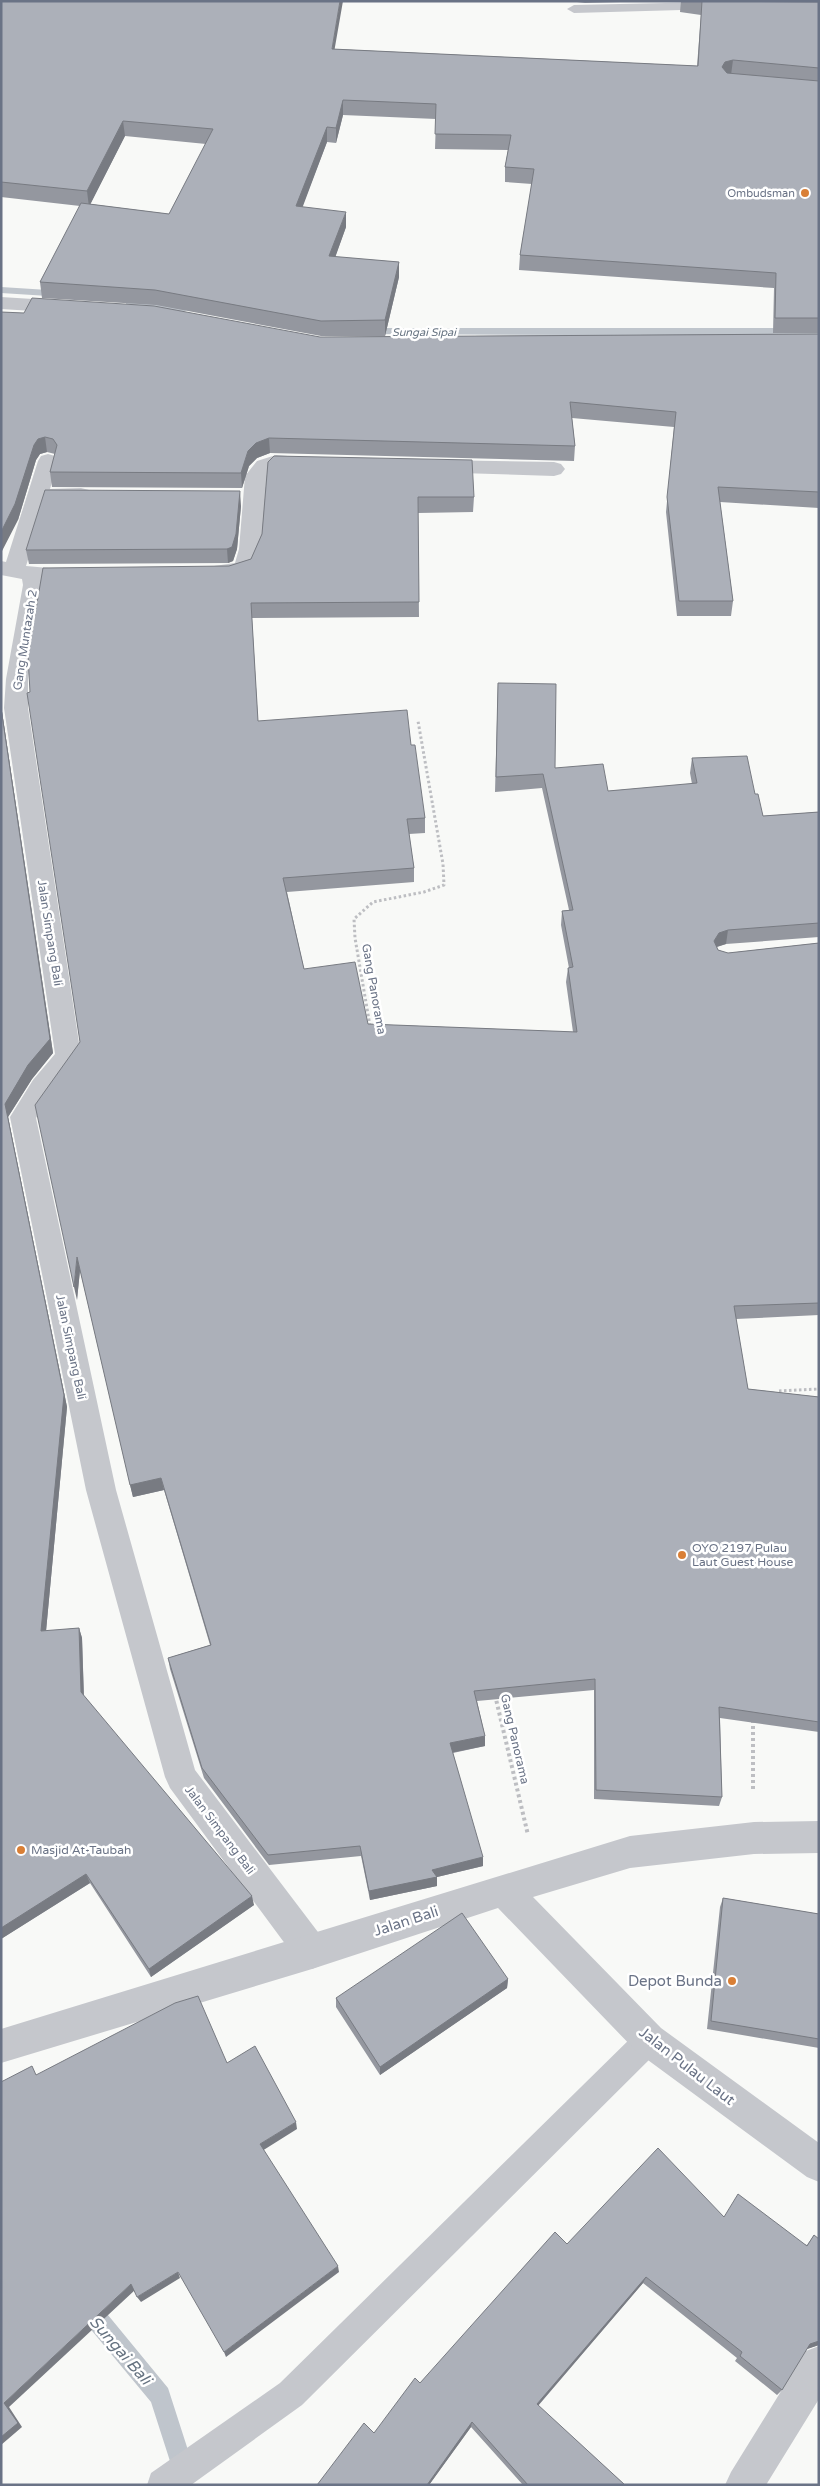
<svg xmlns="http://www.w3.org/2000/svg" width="820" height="2486" font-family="'Varela Round',sans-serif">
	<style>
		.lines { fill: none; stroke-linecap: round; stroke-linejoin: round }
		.stream { fill: #bfc5cc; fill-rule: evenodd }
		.path-far1 { stroke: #bdbec2; stroke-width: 3; stroke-dasharray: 2.5 2.5; stroke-linecap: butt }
		.path { stroke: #bdbec2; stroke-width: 4; stroke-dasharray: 3 3; stroke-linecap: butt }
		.service { fill: #c5c7cc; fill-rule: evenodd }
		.minor { fill: #c5c7cc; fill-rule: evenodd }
		.tertiary { fill: #c5c7cc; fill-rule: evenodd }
		.wall { fill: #94979f; fill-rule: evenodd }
		.shaded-wall { fill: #787b82 }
		.building { fill: #acb0b9; stroke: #787b82 }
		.poi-dot { fill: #d97f36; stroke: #fff; stroke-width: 2 }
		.labels { text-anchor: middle; stroke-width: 5; stroke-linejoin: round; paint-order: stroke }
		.far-poi-label { font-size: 11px; fill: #6a7386; stroke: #fff; text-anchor: end }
		.far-water-label { font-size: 11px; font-style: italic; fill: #667381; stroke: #fff }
		.street-label { font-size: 12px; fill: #6a7386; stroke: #fff }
		.poi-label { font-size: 12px; fill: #6a7386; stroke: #fff; text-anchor: start }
		.near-street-label { font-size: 15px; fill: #6a7386; stroke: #fff }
		.near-poi-label { font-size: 15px; fill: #6a7386; stroke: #fff; text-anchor: end }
		.near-water-label { font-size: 16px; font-style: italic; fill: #667381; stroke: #fff }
	</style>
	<rect width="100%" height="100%" fill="#f8f9f7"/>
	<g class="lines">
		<path class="stream" d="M1 287 64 291 70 294 64 297 1 293Z
			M130 299 183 306 189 309 183 312 126 304V300Z
			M363 328H819V336L359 334 357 332Z
			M86 2295 94 2298 168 2388 196 2475 193 2483 188 2485 177 2483 151 2402 78 2314 75 2306 78 2298Z"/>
		<path class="path-far1" d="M370 1026 355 938 354 919 373 902 424 892 444 885 443 864 418 721
			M778 1395V1391L819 1389"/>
		<path class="path" d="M495 1695 528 1835
			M753 1720V1791"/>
		<path class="service" d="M712 2 719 6 717 9 574 13 567 9 574 5Z
			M649 2025 659 2030 664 2040 659 2050 302 2405 191 2485H147L151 2473 280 2383 639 2030Z"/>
		<path class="minor" d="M1 297 65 301 72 303 75 307 72 311 65 313 1 309Z
			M48 454 55 456 58 461 50 489 81 488 89 490 92 495 89 500 46 503 26 566 60 569 63 574 60 579 44 581 28 679V708L81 1056 51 1094 36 1118 116 1490 195 1770 324 1940 329 1952 324 1964 312 1969 300 1964 170 1788 165 1777 86 1490 10 1117 33 1080 55 1054 4 708 6 679 23 585 22 579 1 575V561L6 562 38 461 41 456Z
			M276 455 311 458 314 463 311 468C296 472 279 463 267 476L261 549 252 572 230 579 207 577 204 572 207 567 235 563 239 549 245 476 257 461Z
			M434 460 554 462 561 464 565 469 561 474 554 476 427 472 423 467 427 462Z
			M819 2346V2399L766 2485H725L731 2472 806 2351Z"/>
		<path class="tertiary" d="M819 1821V1853L754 1854 630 1868 533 1897 661 2028 819 2143V2182L807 2177 637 2052 498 1908 312 1969 1 2063V2029L630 1836 754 1822Z"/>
	</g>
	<path class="wall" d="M1 1 335 49 697 66 701 15 680 12 681 1H819V333H773L774 288 519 270 520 255 532 184 505 182V167L508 150 435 149 436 119 343 115 336 143 327 142 302 207 346 227 335 257 399 262V277L385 336H321L156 305 42 298 40 282 80 206 1 197ZM125 136 206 144 169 214 90 204Z
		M569 1H656L585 3Z
		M1 312 320 337 819 334V508L720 502 733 601 731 616H677L666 512 674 427 572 418 575 446 574 461 270 453 257 458 249 466 242 488 52 487 50 472 55 454 47 452 40 454 36 460 18 520Z
		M268 462 474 497 473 512 418 513 419 617 252 618 258 721 411 745 425 818V833L409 834 414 868V882L287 892 304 969 368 1024 573 1032 566 982 568 968H569L561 925 562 911 569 910 542 788 495 792 498 683 555 768 608 791 692 784 690 773 692 758 755 794 763 816 819 812V937L726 944 717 947 718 950 728 953 819 943V1315L736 1319 748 1389 819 1397V1732L720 1718 722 1797 719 1806 594 1799V1690L477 1701 485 1736V1746L453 1753 483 1866 437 1877V1886L370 1900 361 1856 269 1865 204 1778 170 1669 168 1658 210 1645 164 1490 133 1497 80 1270 77 1300 80 1042 30 692 229 566 251 559 262 534Z
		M241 506 237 549 233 561 228 563 29 564 26 550Z
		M1 705 53 1053 32 1079 8 1117 67 1407 46 1631 79 1628 82 1638 84 1696 254 1905 151 1977 90 1883 1 1939Z
		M723 1898 819 1914V2048L707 2029 720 1907Z
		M508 1979 507 1988 380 2075 336 2007V1998Z
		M724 2217 807 2245 814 2235 819 2345 807 2349 782 2390 777 2395 735 2361 737 2358 643 2283 538 2406 625 2485H523L471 2427 429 2485H317L374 2433 420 2383 567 2244Z"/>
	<path class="shaded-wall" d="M340 1H343L332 64V49Z
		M733 60 731 75 720 82 722 67 725 62Z
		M343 100V115L336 143V128Z
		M123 121 125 136 89 207 87 191Z
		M327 127V142L297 222 296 206Z
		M346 212V227L330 272 329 256Z
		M399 262V277L385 336V320Z
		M45 437 47 452 40 454 36 460 18 520 1 553V532L34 445 38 439Z
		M269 438 270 453 257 458 249 466 242 488 241 473 248 451 256 443Z
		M240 491 241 506 237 549 233 561 228 563 227 549Z
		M1 705 53 1053 32 1079 8 1117 67 1407 45 1642 41 1631 5 1104Z
		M728 930 726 944 716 947 714 941 719 933Z
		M77 1257 80 1270 77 1300 74 1287Z
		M161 1478 164 1490 133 1497 130 1485Z
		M79 1628 82 1638 84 1703 81 1692Z
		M485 1736V1746L450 1753V1743Z
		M483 1857V1866L437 1877V1886L370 1900 369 1891 432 1870Z
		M86 1874 90 1883 1 1939V1928Z
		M252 1896 254 1905 151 1977 149 1969Z
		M508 1979 507 1988 380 2075V2067Z
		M296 2122 297 2129 262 2151 260 2144Z
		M338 2266 339 2272 226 2357 224 2352Z
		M178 2272 180 2278 141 2302 137 2297Z
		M646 2277 643 2283 535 2409 537 2404Z
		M131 2284 135 2290 9 2407 22 2427 1 2445 4 2403Z
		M819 2341V2345L804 2350 810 2344Z
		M472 2422 471 2427 429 2485H427Z"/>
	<path class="building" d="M1 1H340L332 49 698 66 702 1 819 2V68L733 60 725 62 722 67 727 73 819 81V318H775L776 273 520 255 534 169 505 167 511 135 435 134 436 104 343 100 336 128 327 127 296 206 346 212 329 256 399 262 385 320 321 321 155 290 40 282 81 203 169 214 213 129 123 121 87 191 1 182Z
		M32 298 154 306 320 337 819 334V492L718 487 733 601H679L667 497 676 412 570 402 575 446 269 438 256 443 248 451 241 473 50 472 57 445 53 439 45 437 38 439 34 445 15 504 1 532V312L24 313Z
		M274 456 472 460 474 497H418L419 602 251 603 258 721 407 710 411 745H415L425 818 407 819 414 868 283 878 304 969 355 962 368 1024 577 1032 568 968 573 967 562 911 573 910 543 774 496 777 498 683 556 684 555 768 603 764 608 791 697 783 692 758 747 756 755 794H758L763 816 819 812V923L728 930 719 933 714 941 718 950 728 953 819 943V1303L734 1306 748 1389 819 1397V1722L719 1707 722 1797 596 1790 595 1679 474 1691 485 1736 450 1743 483 1857 432 1870 437 1877 369 1891 360 1846 268 1855 202 1768 168 1658 211 1645 161 1478 130 1485 77 1257 74 1287 35 1105 80 1042 27 693 30 692 28 656 43 568 229 566 251 559 262 534 268 462Z
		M45 490 240 491 236 534 232 547 227 549 26 550Z
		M1 708 50 1039 28 1065 5 1104 64 1395 41 1631 79 1628 81 1692 252 1896 149 1969 86 1874 1 1928Z
		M723 1898 819 1914V2039L711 2021Z
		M462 1913 508 1979 380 2067 336 1998Z
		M198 1996 227 2063 255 2046 296 2122 260 2144 338 2266 224 2352 178 2272 137 2297 131 2284 4 2403 18 2423 1 2437V2082L32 2066 36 2075 175 2003Z
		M658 2148 724 2217 738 2194 807 2246 814 2235 819 2239V2341L810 2344 782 2390 740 2356 742 2352 646 2277 537 2404 625 2485H528L472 2422 427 2485H317L364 2423 374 2433 415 2378 420 2383 555 2232 567 2244Z"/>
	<g class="poi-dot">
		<circle cx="805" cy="193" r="5"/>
		<circle cx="682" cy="1555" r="5"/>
		<circle cx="21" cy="1850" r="5"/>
		<circle cx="732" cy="1981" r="5"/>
	</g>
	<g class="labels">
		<g class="far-poi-label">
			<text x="795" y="197">Ombudsman</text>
		</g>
		<g class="far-water-label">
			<text x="424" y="336">Sungai Sipai</text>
		</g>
		<g class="street-label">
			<text transform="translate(25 640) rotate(-81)" y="4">Gang Muntazah 2</text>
			<text transform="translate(50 933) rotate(81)" y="4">Jalan Simpang Bali</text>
			<text transform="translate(374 989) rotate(80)" y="4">Gang Panorama</text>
			<text transform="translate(71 1347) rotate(78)" y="4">Jalan Simpang Bali</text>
			<text transform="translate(515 1739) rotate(77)" y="4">Gang Panorama</text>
			<text transform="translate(220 1830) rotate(53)" y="4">Jalan Simpang Bali</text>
		</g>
		<g class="poi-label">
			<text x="692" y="1552">OYO 2197 Pulau<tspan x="692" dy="14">Laut Guest House</tspan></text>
			<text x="31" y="1854">Masjid At-Taubah</text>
		</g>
		<g class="near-street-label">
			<text transform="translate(406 1921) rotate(-18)" y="5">Jalan Bali</text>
			<text transform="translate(687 2066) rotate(38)" y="5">Jalan Pulau Laut</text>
		</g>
		<g class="near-poi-label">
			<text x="722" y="1986">Depot Bunda</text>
		</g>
		<g class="near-water-label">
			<text transform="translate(121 2350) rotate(49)" y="6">Sungai Bali</text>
		</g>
	</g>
	<rect width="820" height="2486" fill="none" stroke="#6a7386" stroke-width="5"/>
</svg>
